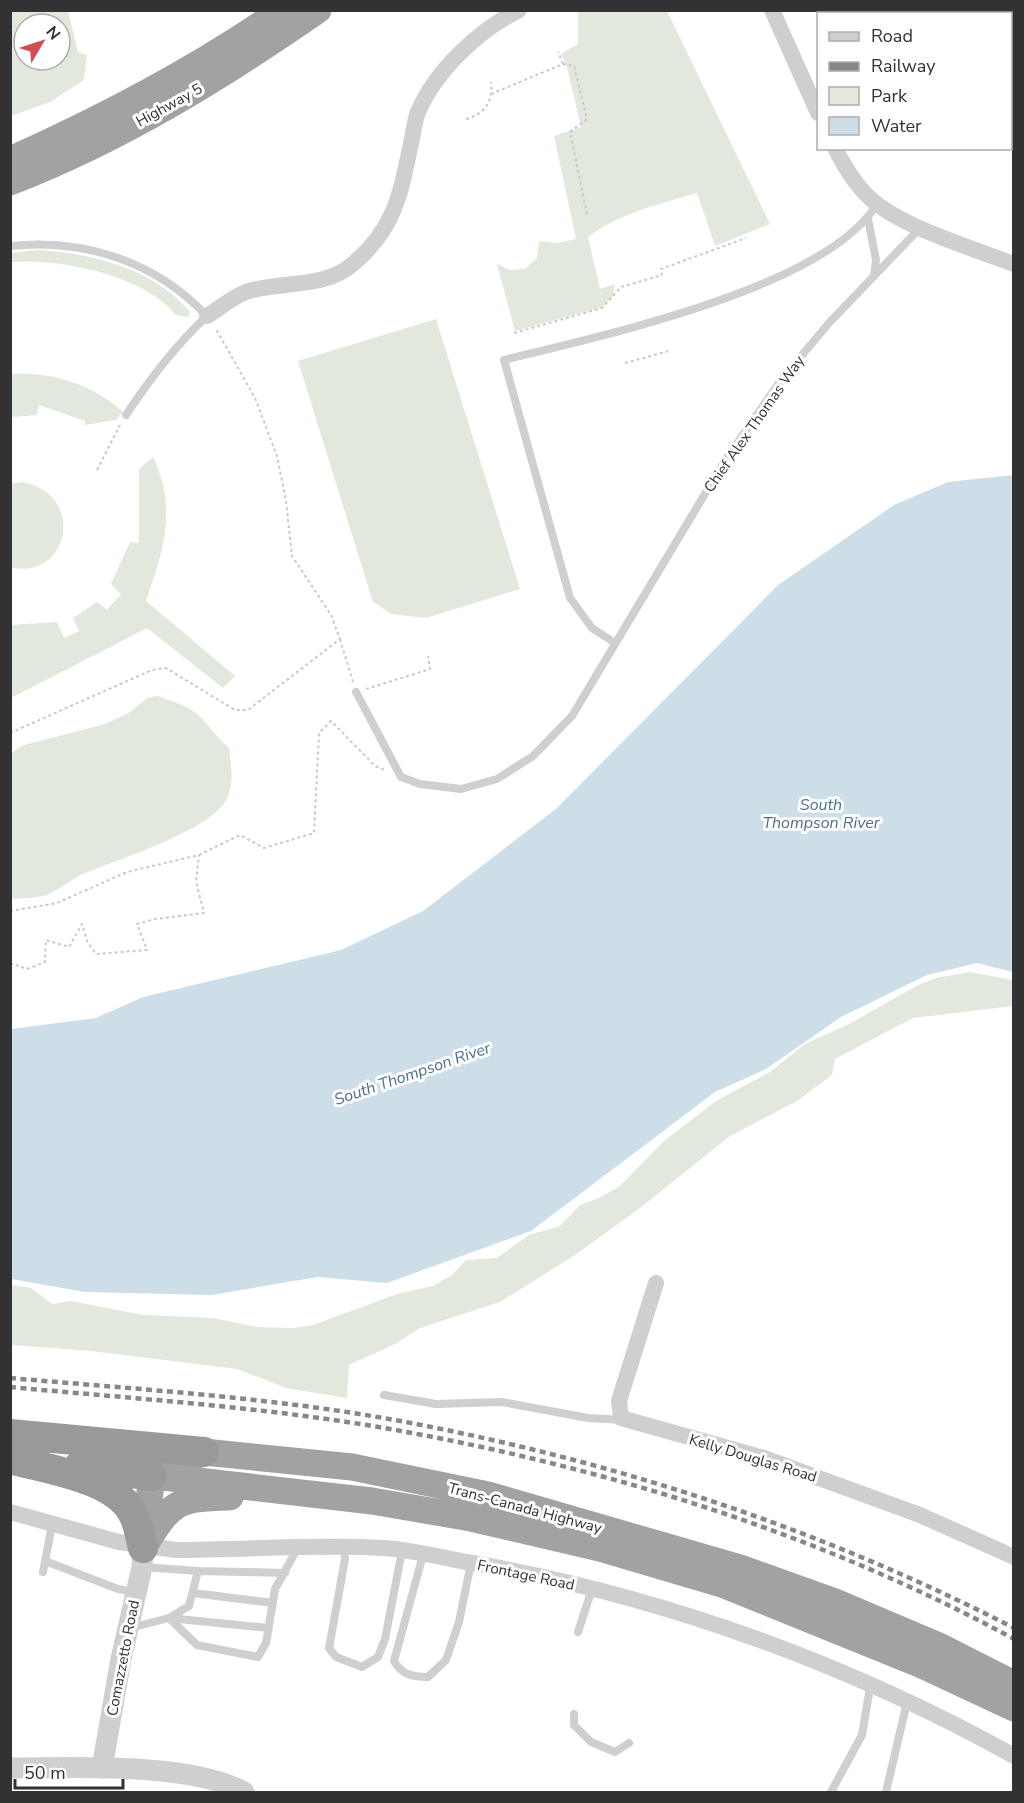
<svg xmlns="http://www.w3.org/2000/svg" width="1024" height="1803" font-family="'Nunito Sans',sans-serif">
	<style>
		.green { fill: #e2e8dc; fill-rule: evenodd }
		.water { fill: #cedee8 }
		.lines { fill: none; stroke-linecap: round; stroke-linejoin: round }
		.path { stroke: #c9c9c9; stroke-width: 2; stroke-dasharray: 3 3; stroke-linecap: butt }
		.service { stroke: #cfcfcf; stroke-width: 8 }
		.minor { stroke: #cfcfcf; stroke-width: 16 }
		.tertiary { stroke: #cfcfcf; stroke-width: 21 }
		.trunk { stroke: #a2a2a2; stroke-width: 27 }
		.motorway { stroke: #999; stroke-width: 30 }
		.rail { stroke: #878787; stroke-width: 4.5; stroke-dasharray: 6 4.5; stroke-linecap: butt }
		.labels { text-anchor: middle; stroke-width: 6; stroke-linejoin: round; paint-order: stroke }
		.street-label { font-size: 15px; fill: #323232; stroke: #fff }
		.water-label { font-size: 16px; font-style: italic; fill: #49708b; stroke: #fff }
	</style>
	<rect width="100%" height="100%" fill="#fff"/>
	<path class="green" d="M11 10 68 11 78 52 87 55 84 80 50 102 11 116ZM24 24H60V60H24Z
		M578 11H667L770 224 715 246 697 193C659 204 620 213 588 237L600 289 615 284 613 296 602 307 515 331 497 264 510 270 525 269 537 258 539 241 558 243 576 239 554 136 581 127 567 67 561 54 578 44Z
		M36 250C91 253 153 268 190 312L188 317 176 315C144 275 60 258 11 262V253Z
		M436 319 520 589 426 618 392 614 373 602 298 361Z
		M11 374C50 371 94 385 123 412L116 420 84 425 85 421 39 405 37 415 11 417Z
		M153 457C178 508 163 552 146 601L235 676 223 688 147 628 11 698V625L57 622 64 638 79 631 73 618 97 602 107 610 121 594 111 584 130 542 139 543V469Z
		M22 482C85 493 72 578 11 568L10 484Z
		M157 696C170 700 185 705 196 713 208 723 217 738 229 748 231 765 235 786 225 802 206 832 118 859 83 874 70 880 57 892 43 896 33 898 21 898 11 899V753L24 745 105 724 129 713 147 698Z
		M970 972 1013 980V1006L913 1018 835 1059 832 1075 797 1101 730 1136 640 1208 575 1255 500 1302 420 1328 395 1344 349 1365 347 1398 286 1388 238 1369 91 1351 11 1345V1285L31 1288 52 1304 71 1301 143 1315 213 1318 257 1327 293 1328 313 1325 397 1294 433 1286 452 1275 466 1260 497 1258 529 1235 560 1226 580 1205 599 1198 620 1186 664 1141 716 1101 770 1072 805 1044 851 1023 918 985 936 978Z"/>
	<path class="water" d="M1013 475V972L977 963 927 975 841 1017 766 1069 715 1092 531 1231 387 1283 318 1277 212 1295 85 1292 11 1279V1029L96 1018 143 997 341 950 423 911 557 808 778 585 894 505 948 482Z"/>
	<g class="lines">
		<path class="path" d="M563 64 574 66 587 119 570 132 587 214
			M491 94 563 64 558 52
			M466 119C484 115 494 100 491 82
			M514 333 602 308 621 287 662 275 661 269 746 238
			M625 363 669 351
			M97 470 120 425
			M340 639 353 682
			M366 689 430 669 428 656
			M10 733 152 670 166 668 235 710H248L340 639 331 615 292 556 286 501 277 456 255 398 216 329
			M10 911 57 903 127 872 199 855 240 835 264 848 314 833 319 733 331 721 375 766 385 770
			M10 963 27 969 45 962 46 940 69 947 82 924 87 941 96 954 147 950 137 924 155 919 204 913 196 882 199 855"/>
		<path class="service" d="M868 219 876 260 874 276
			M10 246C85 238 156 262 207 316 176 345 149 380 126 415
			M615 643 592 628 570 598 504 360C599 336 825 289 877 204
			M356 692 401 777 420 784 461 789 497 779 533 756 572 716 724 462 781 380 829 323 920 228
			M384 1395 436 1404 502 1402 588 1418 624 1420
			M344 1548 345 1559 329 1648 336 1657 362 1667 378 1657 385 1639 402 1551
			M423 1555 394 1661C402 1675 413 1677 428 1677L446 1660 459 1622 471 1563
			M45 1561 118 1589 135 1592
			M142 1567 198 1571
			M43 1572 52 1525
			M193 1593 273 1603
			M169 1618 197 1645 258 1657 266 1643 275 1589 297 1549
			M169 1618 269 1628
			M130 1628 169 1618 189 1606 198 1571 285 1573
			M578 1632 592 1589
			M574 1714V1725L591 1742 615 1752 629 1743
			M831 1792 862 1735 870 1687
			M886 1792 907 1702"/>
		<path class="minor" d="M772 10 818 113
			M835 148C845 168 858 190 877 204 909 229 974 249 1014 264
			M207 316C219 309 232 297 246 292 281 280 324 290 354 263 394 229 400 196 410 148 413 136 414 123 418 112 436 70 479 30 519 10
			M656 1283 619 1401 621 1418 764 1458 920 1515 1014 1557
			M10 1512 119 1542 176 1550C245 1550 315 1544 384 1548 415 1550 447 1559 478 1564 665 1597 848 1664 1014 1756"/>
		<path class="tertiary" d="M10 1768C74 1768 190 1762 244 1792
			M102 1768 121 1659 142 1567 143 1548"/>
		<path class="trunk" d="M10 160C106 117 196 70 282 10
			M10 182C121 139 221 77 318 10
			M152 1476 204 1452 352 1467 488 1495 740 1568 835 1602 941 1647 1014 1684
			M154 1476 372 1501 471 1518 600 1548 722 1584 922 1665 1014 1708
			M144 1540 152 1476
			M143 1548C171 1502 176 1498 230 1497"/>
		<path class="motorway" d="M10 1434 204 1452
			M10 1459C46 1469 118 1478 134 1516 139 1526 140 1537 143 1548
			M79 1466 152 1476"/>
		<path class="rail" d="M10 1378C146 1390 283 1398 416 1424 624 1464 825 1531 1014 1628
			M10 1387C137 1399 265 1407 390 1429 605 1467 821 1534 1014 1639"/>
	</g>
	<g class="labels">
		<g class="street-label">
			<text transform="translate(169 105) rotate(-29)" y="5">Highway 5</text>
			<text transform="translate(754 424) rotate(-55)" y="5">Chief Alex Thomas Way</text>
			<text transform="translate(753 1458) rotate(17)" y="5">Kelly Douglas Road</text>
			<text transform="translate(525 1508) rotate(15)" y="5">Trans-Canada Highway</text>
			<text transform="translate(526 1575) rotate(12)" y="5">Frontage Road</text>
			<text transform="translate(123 1658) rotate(-79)" y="5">Comazzetto Road</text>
		</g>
		<g class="water-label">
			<text x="821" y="810">South<tspan x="821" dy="18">Thompson River</tspan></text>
			<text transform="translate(412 1073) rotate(-19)" y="6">South Thompson River</text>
		</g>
	</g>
	<rect width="1024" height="1803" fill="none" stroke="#323232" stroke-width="24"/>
	<rect x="817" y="12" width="195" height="138" fill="#ffffff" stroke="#adadad" stroke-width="1.5"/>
	<rect x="829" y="32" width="30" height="9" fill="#cfcfcf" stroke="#adadad" stroke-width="1.5"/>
	<text x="871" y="42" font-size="18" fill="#323232">Road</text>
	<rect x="829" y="62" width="30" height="9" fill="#878787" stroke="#adadad" stroke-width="1.5"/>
	<text x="871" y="72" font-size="18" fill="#323232">Railway</text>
	<rect x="829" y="87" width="30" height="18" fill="#e2e8dc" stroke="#adadad" stroke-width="1.5"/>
	<text x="871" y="102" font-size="18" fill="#323232">Park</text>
	<rect x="829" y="117" width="30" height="18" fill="#cedee8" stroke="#adadad" stroke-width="1.5"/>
	<text x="871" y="132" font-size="18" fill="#323232">Water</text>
	<g transform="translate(42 42) rotate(51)"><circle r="28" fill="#ffffff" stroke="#adadad" stroke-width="1.5"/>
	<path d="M0-4.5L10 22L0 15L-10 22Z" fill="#d14c53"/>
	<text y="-9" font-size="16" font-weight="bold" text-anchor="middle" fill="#323232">N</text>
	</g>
	<path d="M15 1779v9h108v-9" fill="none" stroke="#323232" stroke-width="3"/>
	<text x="24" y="1779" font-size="18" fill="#323232" stroke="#ffffff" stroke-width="4.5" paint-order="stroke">50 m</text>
</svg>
